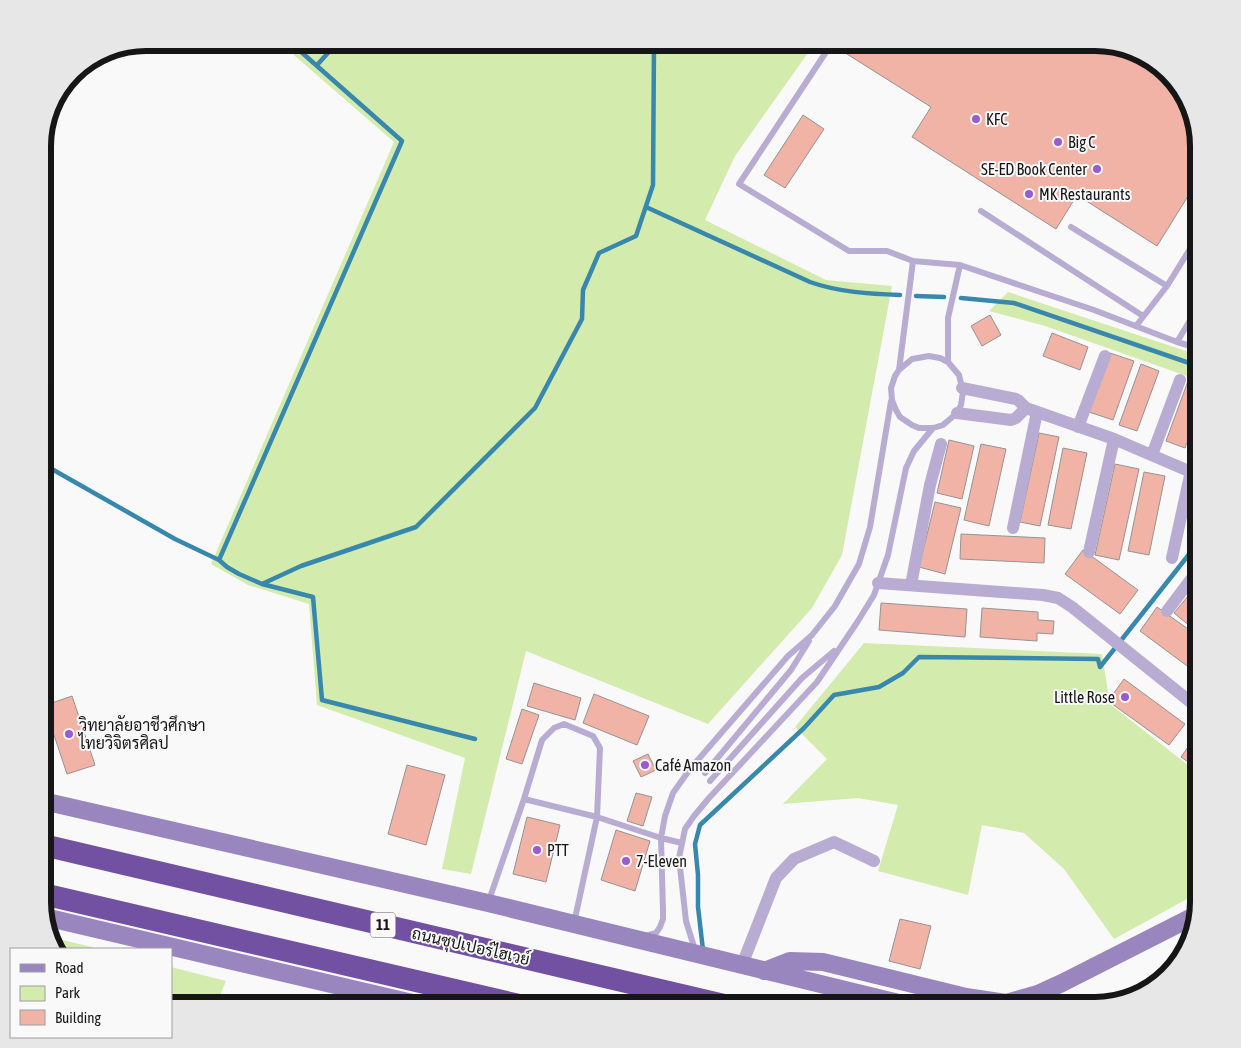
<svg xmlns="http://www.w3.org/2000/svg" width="1241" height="1048" font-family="'Asap Condensed',Sarabun,sans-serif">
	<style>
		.green { fill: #d3ebad }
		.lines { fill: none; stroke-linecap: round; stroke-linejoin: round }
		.stream { stroke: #3887ad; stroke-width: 4.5 }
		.building { fill: #f2b3a7; stroke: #959393 }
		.lane { stroke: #b9acd3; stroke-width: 6 }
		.street { stroke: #b9acd3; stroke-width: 12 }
		.secondary { stroke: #9a86bf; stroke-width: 18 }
		.highway { stroke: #7251a2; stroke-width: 22 }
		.poi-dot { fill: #9a5ad0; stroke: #f9f9fa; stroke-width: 2 }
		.labels { text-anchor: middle; stroke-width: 4; stroke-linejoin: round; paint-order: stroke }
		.shield { fill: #f9f9fa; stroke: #5a5a5a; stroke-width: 1 }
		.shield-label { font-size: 15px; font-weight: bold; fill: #161616 }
		.poi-label { font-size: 16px; fill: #161616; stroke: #f9f9fa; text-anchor: start }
		.street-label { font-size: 16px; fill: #161616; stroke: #f9f9fa }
		.rim { fill: none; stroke: #161616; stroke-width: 6 }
	</style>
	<rect width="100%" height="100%" fill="#f9f9fa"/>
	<path class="green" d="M280 43H815L735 156 705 220 826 280 892 286 842 555 812 608 708 724 526 651 471 874 442 869 465 758 317 705 309 604 248 585 211 564 394 142Z
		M1008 292 1198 355V380L1045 326 989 311Z
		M864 643 1102 654 1110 704 1198 773V893L1114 939 1064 869 1024 833 982 825 968 895 878 871 898 805 858 798 783 804 827 759 795 727Z
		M50 937 100 949H54Z
		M171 967 226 981 216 1005H171Z"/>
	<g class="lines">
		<path class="stream" d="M317 65 337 43
			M646 207 810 282C838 292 870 294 900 295
			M916 296 944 297
			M961 298 1014 303 1198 366
			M43 464 175 539 219 560 227 567 239 574 262 584 313 597 322 700 475 739
			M219 560 402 141 291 43
			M262 584 301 566 416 527 535 408 582 319 583 290 599 253 636 236 653 185 654 43
			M703 950 698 907V875L695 844 700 825 804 728 834 695 879 687 903 673 919 657 1098 659 1100 667 1198 543"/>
	</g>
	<path class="building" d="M844 43H1095L1134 50 1164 68 1191 106 1198 146V180L1157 246 1077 195 1056 229 912 137 931 107 839 49Z
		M803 115 824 129 785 188 764 175Z
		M990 315 1001 335 982 346 971 326Z
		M1052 333 1088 347 1080 370 1043 356Z
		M1110 353 1134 361 1113 420 1089 412Z
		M1141 364 1159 371 1137 431 1119 425Z
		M1188 381 1198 384V412L1185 448 1166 441Z
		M1198 429V453L1191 450Z
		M1039 433 1059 437 1040 526 1020 522Z
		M949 440 974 446 962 499 937 493Z
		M981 444 1006 449 989 526 964 520Z
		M1063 448 1087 453 1071 529 1048 525Z
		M1115 464 1139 469 1119 560 1095 555Z
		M1144 472 1165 476 1149 555 1128 551Z
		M935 502 961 508 945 574 919 567Z
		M961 534 1045 538 1044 563 960 559Z
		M1083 550 1138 590 1120 614 1065 574Z
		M1198 584V617L1191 627 1174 613Z
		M881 603 967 609 965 637 879 630Z
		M1157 607 1198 636V674L1140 631Z
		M982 608 1038 612V620L1054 621 1053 634 1037 633V641L980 637Z
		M1124 679 1185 724 1169 745 1108 701Z
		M534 683 581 698 575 720 527 706Z
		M594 694 649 716 637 745 583 723Z
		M72 696 95 765 67 774 53 732 43 736V706Z
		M522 709 539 715 522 764 506 759Z
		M1197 734 1198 735V769L1181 757Z
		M648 754 656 770 641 777 633 761Z
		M407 765 445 775 426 845 388 834Z
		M636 793 652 797 643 826 627 821Z
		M527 817 560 825 546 882 513 874Z
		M616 830 650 841 635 891 601 880Z
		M900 919 931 926 920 969 889 961Z"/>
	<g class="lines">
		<path class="lane" d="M832 43 739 184 849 251H887L913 261 960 265 1094 310 1177 342 1198 348
			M981 211 1143 316
			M1071 227 1167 286
			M1136 326 1167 286 1198 236
			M1177 342 1198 307
			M948 362V318L960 265
			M899 370 913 261
			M705 773 791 670 809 641
			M710 781 802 678 834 651
			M524 799 597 817 661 838 682 843
			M488 903 524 799 542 740 554 728 564 724 593 736 600 748 597 817 574 923
			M645 936 656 933 660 927 663 919V911L661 838 665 816 673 793 690 769 788 656 812 635 835 606 859 564 870 527 891 401
			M695 950 686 921 679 858 685 829 694 816 709 798 817 682 858 621 874 595 888 555 906 468 914 451 933 428 943 425 957 413 961 405 963 392 959 375 948 362 940 358 929 356 912 359 899 370 895 376 891 388 892 400 896 410 900 417 912 425 919 428H933"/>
		<path class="street" d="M962 388 1016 399 1018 400 1026 408 1114 439 1198 475
			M957 413 1011 420 1016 418 1026 408
			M1078 427 1105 356
			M1152 455 1180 380
			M1013 528 1037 412
			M1089 552 1114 439
			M1172 558 1191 471
			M878 583 1043 595 1058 598 1072 607 1198 708
			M911 585 930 485 941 444
			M1167 611 1198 570
			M742 965 776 878 794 859 834 842 874 861"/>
		<path class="secondary" d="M43 801 488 903 907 1005
			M45 917 421 1005
			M764 971 790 961 823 962 966 997 1006 1003 1038 994 1062 983 1196 915"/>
		<path class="highway" d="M43 845 724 1005
			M43 894 519 1005"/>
	</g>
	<g class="poi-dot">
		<circle cx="976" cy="119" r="5"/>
		<circle cx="1058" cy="142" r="5"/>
		<circle cx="1097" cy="169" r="5"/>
		<circle cx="1029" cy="194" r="5"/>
		<circle cx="1125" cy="697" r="5"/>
		<circle cx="69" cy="734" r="5"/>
		<circle cx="645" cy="765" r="5"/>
		<circle cx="537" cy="850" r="5"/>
		<circle cx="626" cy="861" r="5"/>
	</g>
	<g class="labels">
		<rect class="shield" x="370.5" y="912.5" width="25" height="25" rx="4"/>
		<g class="shield-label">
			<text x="383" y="930">11</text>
		</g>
		<g class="poi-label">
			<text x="986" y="125">KFC</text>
			<text x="1068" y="148">Big C</text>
			<text x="1087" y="175" text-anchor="end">SE-ED Book Center</text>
			<text x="1039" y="200">MK Restaurants</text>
			<text x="1115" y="703" text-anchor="end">Little Rose</text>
			<text x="79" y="731">วิทยาลัยอาชีวศึกษา<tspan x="79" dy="18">ไทยวิจิตรศิลป</tspan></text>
			<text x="655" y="771">Café Amazon</text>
			<text x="547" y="856">PTT</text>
			<text x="636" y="867">7-Eleven</text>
		</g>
		<g class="street-label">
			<text transform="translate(471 946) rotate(13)" y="6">ถนนซุปเปอร์ไฮเวย์</text>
		</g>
	</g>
	<path d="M0 0H1241V1048H0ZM146 51H1095A95 95 0 0 1 1190 146V902A95 95 0 0 1 1095 997H146A95 95 0 0 1 51 902V146A95 95 0 0 1 146 51Z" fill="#e7e7e8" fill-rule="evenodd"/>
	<path class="rim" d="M146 51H1095A95 95 0 0 1 1190 146V902A95 95 0 0 1 1095 997H146A95 95 0 0 1 51 902V146A95 95 0 0 1 146 51Z"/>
	<rect x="10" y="948" width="162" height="90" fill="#f9f9fa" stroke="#9e9e9f"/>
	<rect x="20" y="964" width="25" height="8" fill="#9a86bf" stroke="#9e9e9f"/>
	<text x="55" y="973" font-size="15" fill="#161616">Road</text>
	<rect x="20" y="986" width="25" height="15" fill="#d3ebad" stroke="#9e9e9f"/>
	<text x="55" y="998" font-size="15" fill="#161616">Park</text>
	<rect x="20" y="1010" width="25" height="15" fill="#f2b3a7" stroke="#9e9e9f"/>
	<text x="55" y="1023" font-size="15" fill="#161616">Building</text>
</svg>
